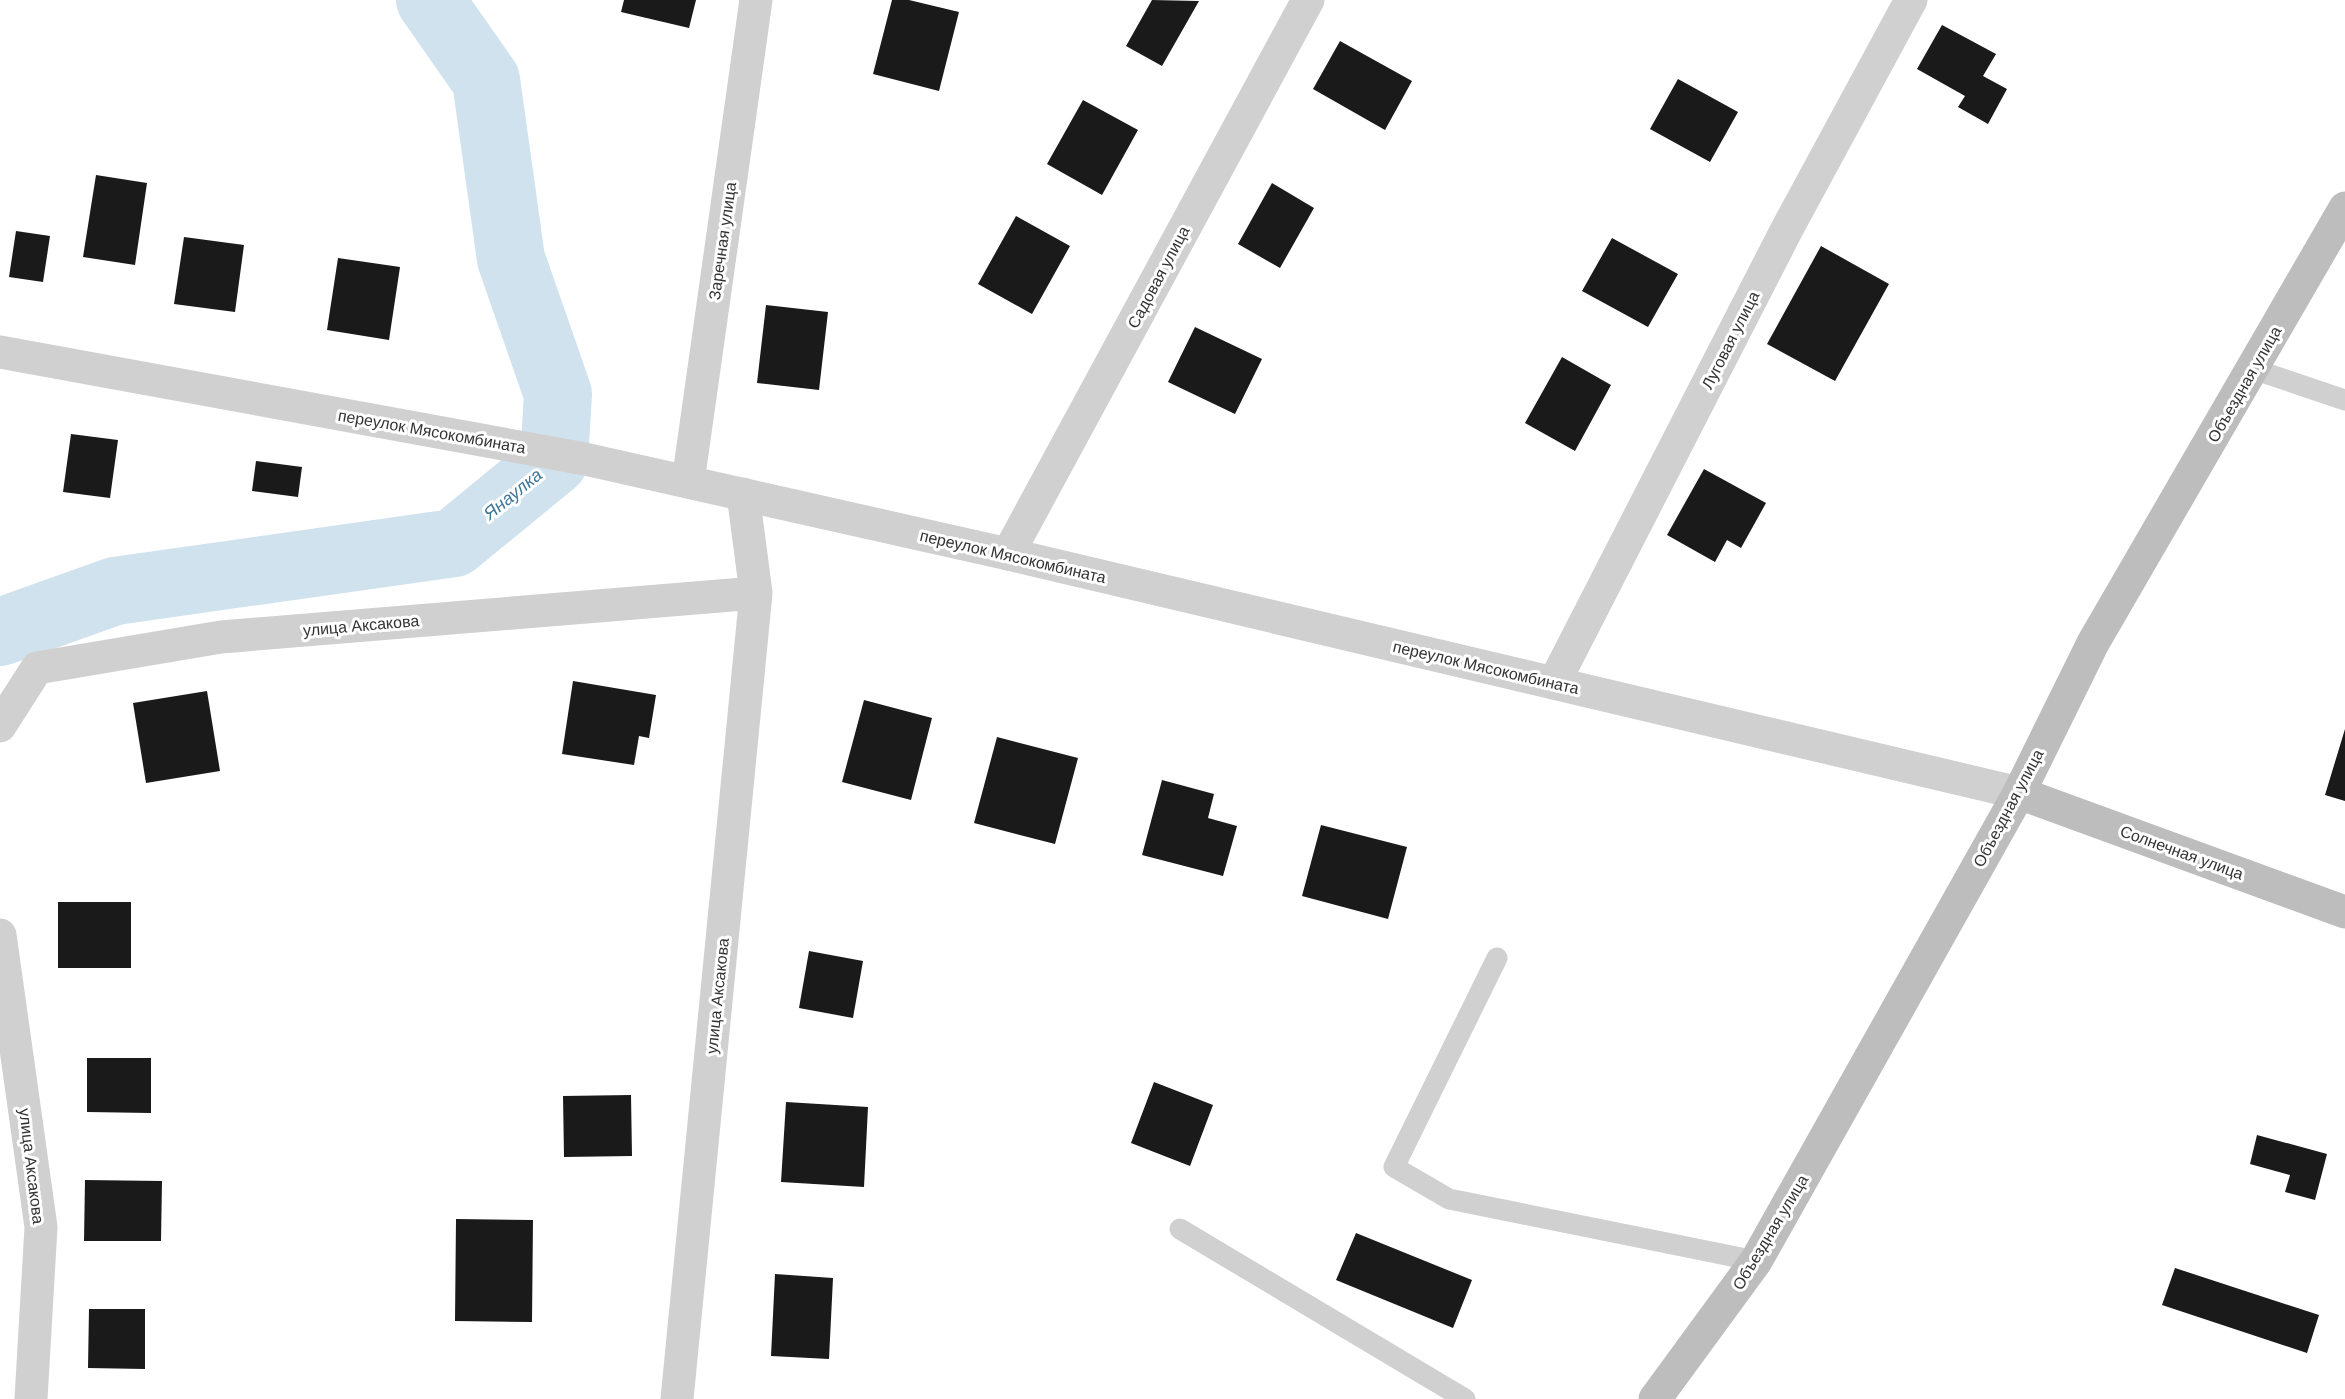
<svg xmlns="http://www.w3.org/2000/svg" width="2345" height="1399" font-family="Arial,sans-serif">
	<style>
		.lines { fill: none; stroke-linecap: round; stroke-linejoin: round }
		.river { stroke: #cfe2ee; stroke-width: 68 }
		.building { fill: #1a1a1a }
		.service { stroke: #d0d0d0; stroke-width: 21 }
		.minor { stroke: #d0d0d0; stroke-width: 33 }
		.tertiary { stroke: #d0d0d0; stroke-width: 33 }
		.secondary { stroke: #bdbdbd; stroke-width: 33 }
		.labels { text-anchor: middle; stroke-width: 6; stroke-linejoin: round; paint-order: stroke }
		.street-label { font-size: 16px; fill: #333; stroke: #fff }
		.water-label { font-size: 18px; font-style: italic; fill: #3f7597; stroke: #fff }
	</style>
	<rect width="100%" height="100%" fill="#fff"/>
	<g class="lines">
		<path class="river" d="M0 632 115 591 454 543 554 461 558 394 511 259 486 80 430 0"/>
	</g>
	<path class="building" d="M624 0H696L689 28 621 12Z
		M892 0H909L959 12 939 91 873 74Z
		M1152 0 1199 1 1162 66 1126 46Z
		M1942 25 1996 54 1983 76 2007 89 1988 124 1958 107 1965 96 1917 69Z
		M1340 41 1412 81 1385 130 1313 89Z
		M1678 79 1738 112 1710 162 1650 129Z
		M1083 100 1138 130 1102 195 1047 164Z
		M96 175 147 183 135 265 83 257Z
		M1272 183 1314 208 1280 268 1238 244Z
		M1016 216 1070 246 1032 314 978 284Z
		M16 231 50 236 43 282 9 277Z
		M184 237 244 245 235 312 174 304Z
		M1612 238 1678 274 1648 327 1582 291Z
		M1821 246 1889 284 1835 381 1767 344Z
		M338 258 400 267 389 340 327 330Z
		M766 305 828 312 819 390 757 383Z
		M1195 327 1262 359 1235 414 1168 382Z
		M1562 357 1611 385 1575 451 1525 423Z
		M71 434 118 440 110 498 63 492Z
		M256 461 302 467 298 497 252 491Z
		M1704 469 1766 503 1741 548 1727 540 1715 562 1667 535Z
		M573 681 656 695 649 738 639 736 634 765 562 754Z
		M207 691 220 771 146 783 133 703Z
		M864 700 932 718 911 800 842 782Z
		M2345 729V801L2325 795Z
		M997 737 1078 758 1055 844 974 823Z
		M1162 780 1214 794 1208 818 1237 826 1223 876 1142 855Z
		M1321 825 1407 847 1388 919 1302 896Z
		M58 902H131V968H58Z
		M809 951 863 961 853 1018 799 1008Z
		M87 1058H151V1113L87 1112Z
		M1154 1082 1213 1105 1190 1166 1131 1143Z
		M631 1095 632 1156 564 1157 563 1096Z
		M786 1102 868 1107 864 1187 781 1182Z
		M2257 1135 2327 1154 2315 1200 2285 1192 2290 1175 2250 1164Z
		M85 1180 162 1181 161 1241H84Z
		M456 1219 533 1220 532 1322 455 1321Z
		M1356 1233 1472 1280 1453 1328 1336 1280Z
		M2175 1268 2319 1315 2307 1353 2162 1305Z
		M775 1274 833 1278 829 1359 771 1356Z
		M89 1309H145V1369L88 1368Z"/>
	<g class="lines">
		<path class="service" d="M2253 369 2345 400
			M1497 958 1394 1167 1449 1199 1756 1261
			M1180 1229 1465 1399"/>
		<path class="minor" d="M688 482 756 0
			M1008 554 1308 0
			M1554 683 1787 229 1911 0
			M0 726 37 668 221 637 756 593 743 494
			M0 935 41 1227 31 1399
			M677 1399 756 593"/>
		<path class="tertiary" d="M0 352 585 459 1008 554 2019 793"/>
		<path class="secondary" d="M2019 793 2345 912
			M1655 1399 1756 1261 2019 793 2093 643 2345 208"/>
	</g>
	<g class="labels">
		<g class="street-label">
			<text transform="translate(722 241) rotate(-82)" y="6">Заречная улица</text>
			<text transform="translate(1158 277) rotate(-62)" y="6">Садовая улица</text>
			<text transform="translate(1730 340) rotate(-63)" y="6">Луговая улица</text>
			<text transform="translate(2244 384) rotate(-60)" y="6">Объездная улица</text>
			<text transform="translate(432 431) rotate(10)" y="6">переулок Мясокомбината</text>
			<text transform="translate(1013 556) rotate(13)" y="6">переулок Мясокомбината</text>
			<text transform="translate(361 625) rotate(-5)" y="6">улица Аксакова</text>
			<text transform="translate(1486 667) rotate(13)" y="6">переулок Мясокомбината</text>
			<text transform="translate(2008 808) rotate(-62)" y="6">Объездная улица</text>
			<text transform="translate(2182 852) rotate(20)" y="6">Солнечная улица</text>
			<text transform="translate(717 996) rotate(-84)" y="6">улица Аксакова</text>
			<text transform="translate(32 1166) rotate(83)" y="6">улица Аксакова</text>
			<text transform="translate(1770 1232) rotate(-59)" y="6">Объездная улица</text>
		</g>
		<g class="water-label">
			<text transform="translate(513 494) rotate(-39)" y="6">Янаулка</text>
		</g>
	</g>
</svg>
